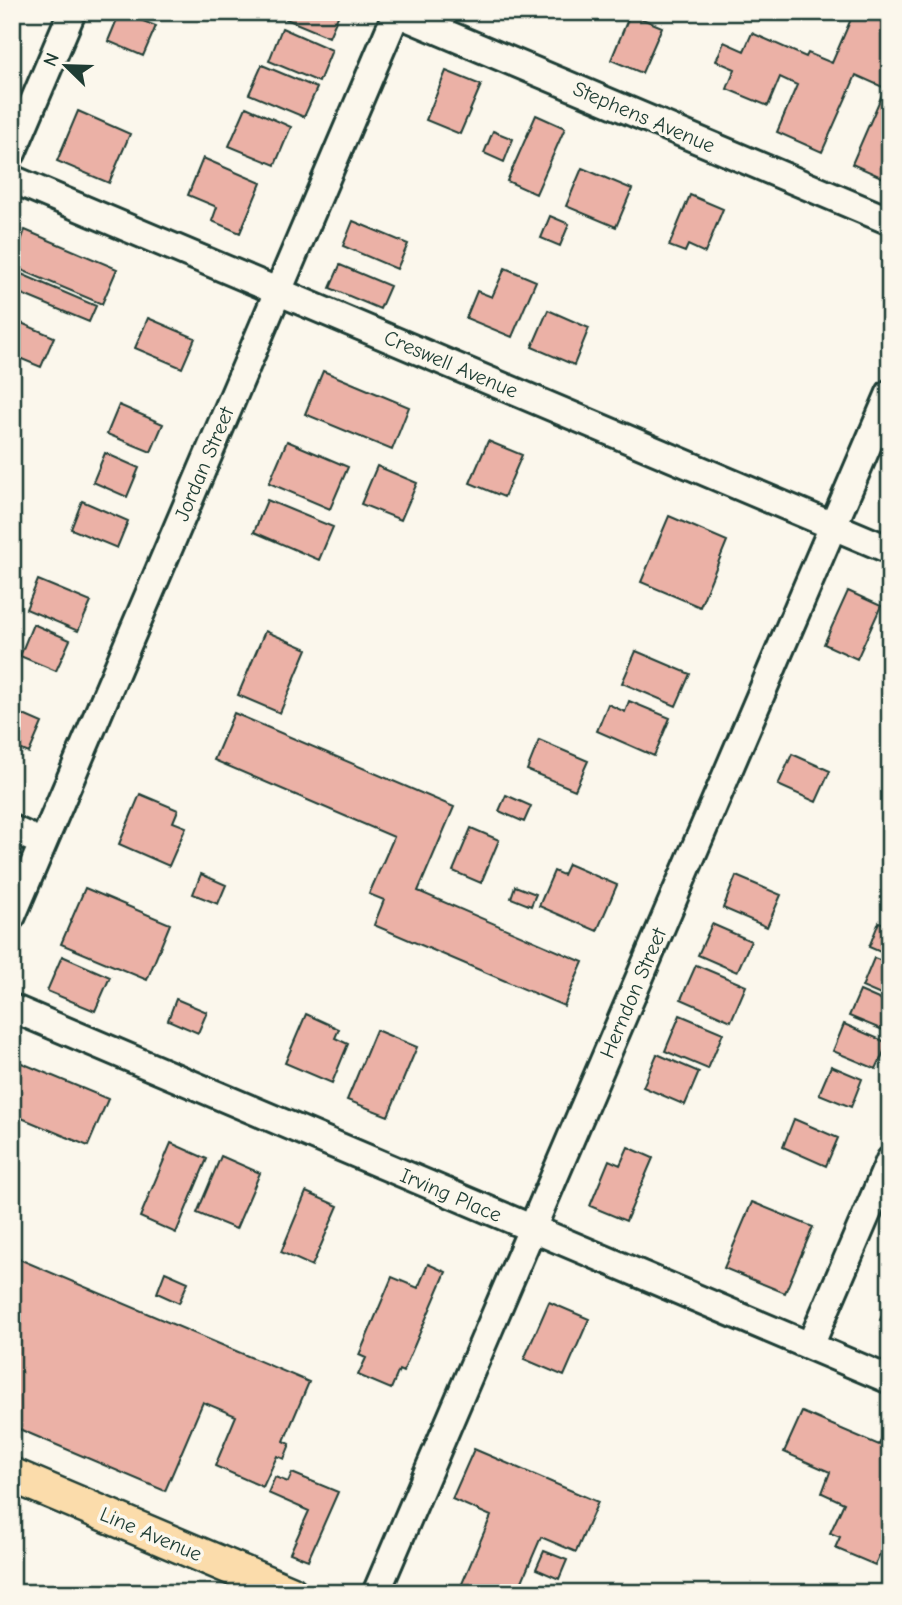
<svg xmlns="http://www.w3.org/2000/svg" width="902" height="1605" font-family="'Comic Neue',sans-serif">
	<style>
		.building { fill: #ebb1a6; stroke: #1f3d34; stroke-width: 2 }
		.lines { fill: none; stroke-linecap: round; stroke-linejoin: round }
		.minor-casing { stroke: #1f3d34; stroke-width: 32 }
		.major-casing { stroke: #1f3d34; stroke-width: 38 }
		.minor { stroke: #fbf7ec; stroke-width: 26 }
		.major { stroke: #fbdcab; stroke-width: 33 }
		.labels { text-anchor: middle; stroke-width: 7; stroke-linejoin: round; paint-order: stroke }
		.street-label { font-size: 21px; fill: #1f3d34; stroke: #fbf7ec }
	</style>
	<rect width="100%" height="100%" fill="#fbf7ec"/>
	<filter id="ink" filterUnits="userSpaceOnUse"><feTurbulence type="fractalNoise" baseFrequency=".0143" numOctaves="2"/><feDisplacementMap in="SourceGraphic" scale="14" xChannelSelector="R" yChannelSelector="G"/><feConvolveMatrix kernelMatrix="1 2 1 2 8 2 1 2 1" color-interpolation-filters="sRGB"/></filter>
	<g filter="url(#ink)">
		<path class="building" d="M120 12 156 26 143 56 108 41Z
			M289 12H340L329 37 286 19Z
			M854 12H890V181L852 164 885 88 856 75 822 152 777 132 797 85 780 77 768 106 727 89 735 69 716 61 724 42 744 51 752 33 806 57 808 53 832 63Z
			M630 14 662 27 642 73 611 60Z
			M282 28 332 50 319 82 269 61Z
			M262 65 317 88 304 117 249 94Z
			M446 71 481 85 460 134 426 120Z
			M246 107 291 127 275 165 229 146Z
			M78 111 130 134 109 183 57 161Z
			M536 115 565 128 536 194 507 181Z
			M493 131 513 139 504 162 484 153Z
			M203 158 261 183 240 233 212 221 217 207 188 195Z
			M582 168 632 189 616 227 566 206Z
			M690 195 723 209 705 253 688 245 685 252 669 246Z
			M550 216 569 224 560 246 541 238Z
			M353 221 408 244 397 269 343 246Z
			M25 230 117 269 102 304 12 266Z
			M340 265 390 286 380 309 330 288Z
			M505 268 536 281 512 337 466 318 477 291 492 297Z
			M12 270 96 306 89 322 12 290Z
			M548 310 589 328 574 365 532 347Z
			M148 318 195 338 182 368 135 348Z
			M12 319 54 337 41 367 12 355Z
			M323 371 409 407 392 450 305 414Z
			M119 405 163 424 151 452 107 434Z
			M287 441 348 467 330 509 269 483Z
			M488 441 522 455 504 497 470 483Z
			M105 453 139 468 127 497 93 482Z
			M377 466 417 483 401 520 361 504Z
			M267 500 333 527 319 560 254 532Z
			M82 501 128 521 117 548 71 529Z
			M669 516 727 541 700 607 641 582Z
			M38 580 91 602 78 631 26 609Z
			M848 591 881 606 857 659 824 644Z
			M33 624 70 640 56 671 20 656Z
			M265 631 307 649 280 713 238 695Z
			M636 651 690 674 676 706 622 683Z
			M629 701 670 718 654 756 597 731 608 704 625 712Z
			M12 710 42 723 29 753 12 746Z
			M234 713 454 807 418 891 583 962 564 1006 374 925 384 900 369 894 394 837 214 760Z
			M539 740 588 761 575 790 527 770Z
			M792 754 830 771 816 802 778 785Z
			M140 794 178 810 173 822 186 827 169 866 119 844Z
			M506 795 531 806 524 822 499 811Z
			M471 828 499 840 481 883 453 871Z
			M568 864 617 885 597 931 539 906 554 871 563 875Z
			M201 874 226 885 218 904 193 894Z
			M736 876 781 895 767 927 723 908Z
			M515 886 536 894 531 906 511 898Z
			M85 888 170 924 147 980 61 944Z
			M879 922 890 926V956L869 947Z
			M712 924 751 941 737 972 698 955Z
			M62 956 110 977 95 1011 47 991Z
			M874 958 890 964V999L862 987Z
			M696 965 746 986 731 1021 681 999Z
			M860 991 890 1004V1033L849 1016Z
			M176 999 207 1012 198 1033 168 1020Z
			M306 1014 339 1029 335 1038 348 1044 332 1083 285 1063Z
			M680 1015 723 1033 708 1069 665 1051Z
			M844 1024 888 1043 876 1069 833 1051Z
			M376 1030 417 1047 388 1116 347 1100Z
			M657 1054 699 1072 685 1105 643 1087Z
			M12 1059 108 1099 88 1146 12 1114Z
			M831 1066 862 1079 851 1107 819 1094Z
			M794 1119 838 1138 826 1166 783 1147Z
			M171 1143 207 1159 176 1233 140 1217Z
			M628 1147 653 1158 626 1221 590 1206 609 1160 620 1165Z
			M221 1156 260 1173 236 1229 197 1213Z
			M306 1192 338 1206 312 1266 281 1252Z
			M752 1202 813 1227 785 1293 724 1268Z
			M12 1256 309 1382 284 1441 290 1444 284 1459 277 1456 263 1487 215 1466 236 1416 203 1402 165 1491 12 1426Z
			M428 1264 446 1272 403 1372 399 1370 391 1389 358 1375 366 1358 359 1355 392 1277 418 1288Z
			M165 1272 188 1282 179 1303 157 1293Z
			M890 1297V1324L880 1320Z
			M549 1302 589 1319 564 1376 524 1359Z
			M802 1412 879 1445 886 1428 890 1429V1530L875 1565 835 1548 840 1537 830 1533 844 1503 822 1493 830 1472 784 1452Z
			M474 1449 598 1502 576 1552 541 1537 517 1593H458L491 1516 452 1499Z
			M292 1473 338 1492 308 1560 290 1553 309 1511 268 1493 275 1477 288 1482Z
			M544 1551 567 1560 559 1579 536 1569Z"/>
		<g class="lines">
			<defs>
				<path id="minor" d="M397 13 890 221
					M12 153 72 12
					M12 179 890 550
					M12 829 43 843
					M12 916 397 12
					M12 1008 890 1380
					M810 1346 890 1160
					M376 1593 890 393"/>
				<path id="major" d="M12 1475 291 1593"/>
			</defs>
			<use href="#minor" class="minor-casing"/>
			<use href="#major" class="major-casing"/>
			<use href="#minor" class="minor"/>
			<use href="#major" class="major"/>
		</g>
	</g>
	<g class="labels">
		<g class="street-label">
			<text transform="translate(644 117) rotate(23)" y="7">Stephens Avenue</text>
			<text transform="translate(451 364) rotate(23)" y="7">Creswell Avenue</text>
			<text transform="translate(204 464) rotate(-67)" y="7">Jordan Street</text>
			<text transform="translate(633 993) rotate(-67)" y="7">Herndon Street</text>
			<text transform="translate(451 1195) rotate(23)" y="7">Irving Place</text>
			<text transform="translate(151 1534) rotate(23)" y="7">Line Avenue</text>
		</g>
	</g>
	<rect width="902" height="1605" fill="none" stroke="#fbf7ec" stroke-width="42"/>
	<rect x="21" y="21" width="860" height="1563" fill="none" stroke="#1f3d34" stroke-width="2.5" filter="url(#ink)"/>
	<g transform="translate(66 66) rotate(293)" stroke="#fbf7ec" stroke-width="5" paint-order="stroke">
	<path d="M0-5L12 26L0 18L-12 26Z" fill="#1f3d34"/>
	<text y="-10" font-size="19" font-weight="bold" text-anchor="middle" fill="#1f3d34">N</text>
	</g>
</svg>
